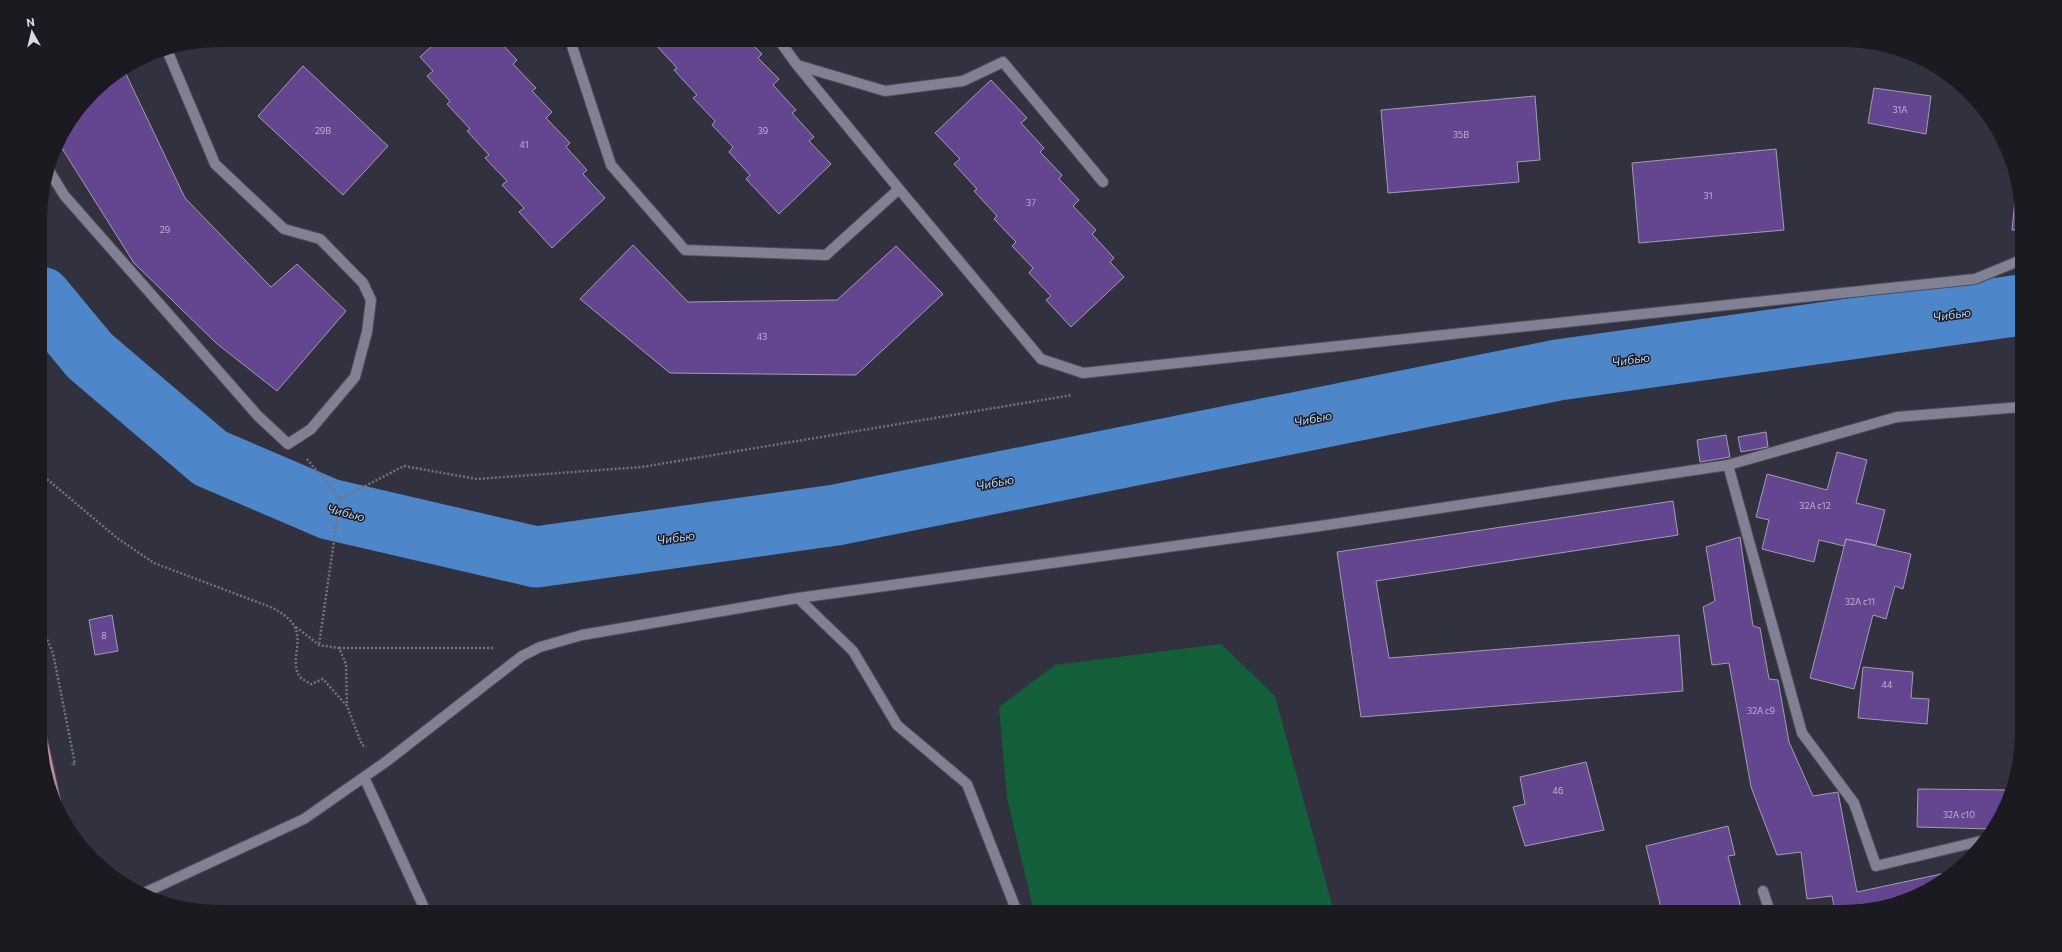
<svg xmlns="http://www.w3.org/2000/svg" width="2062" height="952" font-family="Commissioner,sans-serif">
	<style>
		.green { fill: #125f3a }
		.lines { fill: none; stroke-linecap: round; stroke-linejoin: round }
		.river { stroke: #4e86ca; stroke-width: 61 }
		.building { fill: #644690; stroke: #a29dae }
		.minor-casing { stroke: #4f4e5b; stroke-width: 12 }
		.major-casing { stroke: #4f4e5b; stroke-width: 12 }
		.path { stroke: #73727f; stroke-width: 2.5; stroke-dasharray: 2 2; stroke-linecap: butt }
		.minor { stroke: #828193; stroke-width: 10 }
		.major { stroke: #be89a1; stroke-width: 10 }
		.labels { text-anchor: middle; stroke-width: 3; stroke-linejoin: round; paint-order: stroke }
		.number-label { font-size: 9px; fill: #bbb4ce }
		.water-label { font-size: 12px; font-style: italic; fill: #b7d4f8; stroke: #1a1a20 }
	</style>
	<rect width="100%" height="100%" fill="#323140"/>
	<path class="green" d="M1221 644 1275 696 1334 912H1034L1007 798 999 707 1055 665Z"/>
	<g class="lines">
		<path class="river" d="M41 297 90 356 210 458 329 509 536 557 836 515 1558 370 2021 305"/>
	</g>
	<path class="building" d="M438 40H498L517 60 513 64 536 88 532 91 552 112 546 118 570 143 566 147 587 170 583 174 605 198 552 248 519 212 524 208 502 185 507 181 485 158 489 155 467 131 470 129 447 104 450 101 427 76 433 71 420 57Z
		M658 40H748L762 54 758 58 779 79 773 85 796 110 792 113 814 137 809 141 831 164 779 214 746 179 750 175 729 152 733 147 712 125 715 121 693 98 697 95 674 70 677 68 654 43Z
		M303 66 388 146 343 195 258 116Z
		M124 70 185 198 271 287 297 264 346 311 277 391 216 343 134 263 58 142 101 84Z
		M991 80 1027 118 1021 123 1044 148 1040 152 1062 175 1059 179 1079 200 1073 206 1096 230 1092 234 1114 258 1110 262 1124 277 1071 327 1046 300 1051 296 1029 273 1033 268 1012 246 1016 242 994 219 997 216 974 191 977 189 954 164 960 159 935 133Z
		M1874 88 1931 96 1926 134 1868 123Z
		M1535 96 1540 160 1517 162 1519 182 1388 193 1381 110Z
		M1776 149 1784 230 1639 243 1632 163Z
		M2017 181 2020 196 2021 230H2012Z
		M633 245 688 302 837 300 896 246 943 294 856 375 670 373 580 299Z
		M1766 432 1768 447 1741 452 1738 437Z
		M1726 435 1730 457 1700 462 1697 440Z
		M1837 452 1867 460 1856 503 1885 510 1876 545 1846 539 1844 546 1819 540 1814 562 1762 549 1769 520 1756 517 1767 474 1827 490Z
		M1673 501 1678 535 1376 581 1389 658 1679 635 1683 691 1361 717 1337 552Z
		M1740 537 1753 626 1760 628 1769 679 1778 680 1789 742 1813 796 1838 792 1857 892 1955 871 1943 882 1901 902 1855 912H1835L1832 896 1807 899 1801 852 1777 855 1751 787 1729 663 1712 665 1703 607 1715 601 1706 547Z
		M1846 539 1911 554 1903 589 1895 586 1886 619 1873 615 1854 689 1810 678Z
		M112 615 118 651 95 655 89 620Z
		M1863 667 1913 672 1911 698 1929 699 1927 724 1858 718Z
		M1586 762 1604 830 1525 846 1513 807 1525 804 1520 777Z
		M1918 789 2011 790 2008 802 1992 829 1917 827Z
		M1728 826 1735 855 1728 856 1742 912H1662L1646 846Z"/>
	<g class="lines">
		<defs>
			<path id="minor" d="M570 40 611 165 685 250 826 255 899 189 1041 359 1083 373 1975 279 2021 260
				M779 40 797 65 885 91 963 81 1003 62 1103 182
				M797 65 899 189
				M50 172 64 195 258 416 288 444 311 429 355 377 367 332 371 300 363 283 320 239 284 229 215 164 167 50
				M1728 465 1802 733 1854 803 1876 866 1985 840
				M798 598 853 651 897 725 967 784 1017 912
				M364 777 426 912
				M1763 891 1770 912
				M142 894 304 819 387 761 522 656 540 647 582 635 798 598 1320 526 1728 465 1897 417 2021 407"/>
			<path id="major" d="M42 739 57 808"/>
		</defs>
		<use href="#minor" class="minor-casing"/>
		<use href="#major" class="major-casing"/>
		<path class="path" d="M307 459 340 499 319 645
			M41 474 117 538 154 563 273 608C281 613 289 617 294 626 304 641 289 662 300 677 303 680 308 682 311 684L323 679 347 706 362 745 366 747
			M340 499 404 466 477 479 642 467 1072 395
			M41 625 53 653 75 764H70
			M296 627 319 645 339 648 346 664 347 706
			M339 648H495"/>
		<use href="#minor" class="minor"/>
		<use href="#major" class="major"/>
	</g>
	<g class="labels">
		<g class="number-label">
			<text x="1900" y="113">31А</text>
			<text x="323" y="134">29В</text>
			<text x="763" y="134">39</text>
			<text x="1461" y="138">35В</text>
			<text x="524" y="148">41</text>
			<text x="1708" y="199">31</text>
			<text x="1031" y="206">37</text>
			<text x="165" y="233">29</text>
			<text x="762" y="340">43</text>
			<text x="1815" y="509">32А с12</text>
			<text x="1860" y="605">32А с11</text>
			<text x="104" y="639">8</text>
			<text x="1887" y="688">44</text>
			<text x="1761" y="714">32А с9</text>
			<text x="1558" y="794">46</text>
			<text x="1959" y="818">32А с10</text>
		</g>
		<g class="water-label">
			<text transform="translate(1952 315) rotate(-8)" y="4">Чибью</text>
			<text transform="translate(1631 360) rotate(-8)" y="4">Чибью</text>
			<text transform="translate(1313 419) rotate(-11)" y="4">Чибью</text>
			<text transform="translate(995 483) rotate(-11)" y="4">Чибью</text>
			<text transform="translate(346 513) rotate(14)" y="4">Чибью</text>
			<text transform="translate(676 538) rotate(-8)" y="4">Чибью</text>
		</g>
	</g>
	<path d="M0 0H2062V952H0ZM219 47H1843A172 172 0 0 1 2015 219V733A172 172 0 0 1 1843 905H219A172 172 0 0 1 47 733V219A172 172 0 0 1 219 47Z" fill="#1a1a20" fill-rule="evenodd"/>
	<g transform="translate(32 32) rotate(352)" stroke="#1a1a20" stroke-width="3" paint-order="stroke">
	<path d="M0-3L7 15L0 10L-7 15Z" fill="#d8d8e2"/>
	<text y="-6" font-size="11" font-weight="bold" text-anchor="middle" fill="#d8d8e2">N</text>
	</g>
</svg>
